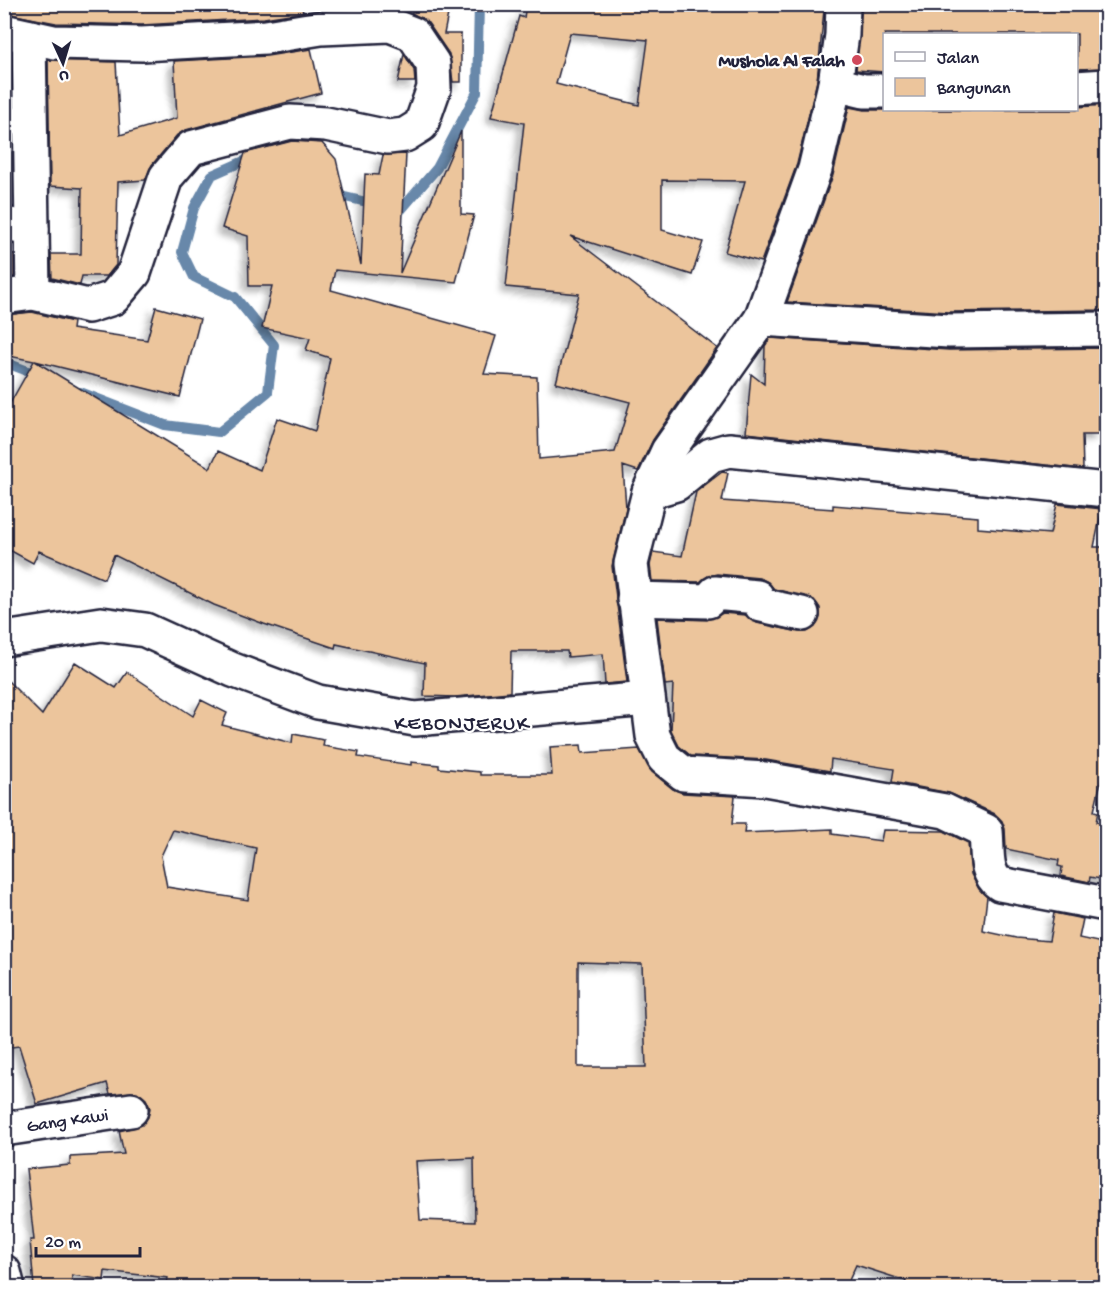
<svg xmlns="http://www.w3.org/2000/svg" width="1111" height="1292" font-family="'Gochi Hand',sans-serif">
	<style>
		.lines { fill: none; stroke-linecap: round; stroke-linejoin: round }
		.stream { stroke: #6888aa; stroke-width: 10 }
		.building { fill: #ecc59c; stroke: #22223b; stroke-width: 1.5; fill-rule: evenodd; filter: url(#shadow) }
		.minor-casing { stroke: #22223b; stroke-width: 38 }
		.minor { stroke: #fff; stroke-width: 33 }
		.poi-dot { fill: #d1495b; stroke: #fff; stroke-width: 2 }
		.labels { text-anchor: middle; stroke-width: 4.5; stroke-linejoin: round; paint-order: stroke }
		.poi-label { font-size: 18px; font-weight: bold; fill: #22223b; stroke: #fff; text-anchor: end }
		.street-label { font-size: 18px; fill: #22223b; stroke: #fff }
		.quarter-label { font-size: 21px; letter-spacing: 1.5px; fill: #22223b; stroke: #fff }
	</style>
	<defs>
		<filter id="shadow"><feDropShadow dx="-5.5" dy="5.5" stdDeviation="3" flood-color="#0004"/></filter>
	</defs>
	<rect width="100%" height="100%" fill="#fff"/>
	<filter id="ink" filterUnits="userSpaceOnUse"><feTurbulence type="fractalNoise" baseFrequency=".0167" numOctaves="2"/><feDisplacementMap in="SourceGraphic" scale="12" xChannelSelector="R" yChannelSelector="G"/><feConvolveMatrix kernelMatrix="1 2 1 2 8 2 1 2 1" color-interpolation-filters="sRGB"/></filter>
	<g filter="url(#ink)">
		<g class="lines">
			<path class="stream" d="M332 194 401 210 437 168 477 92 479 4
				M4 362 41 376
				M80 392 165 425 219 432 268 392 274 345 235 297 194 277 182 252 194 208 212 175 253 157"/>
		</g>
		<path class="building" d="M4 4H301L303 12 264 18 142 25 56 23 4 13Z
			M414 4H450L444 34H461V82H453L449 54 428 23 412 13Z
			M526 4H684L711 7V4H749L824 10 817 81 797 164 761 262 725 252 745 181 662 180V230L703 242 692 275 570 236 717 348 653 440 638 471 623 466 626 508 612 566 627 682 605 684 603 654 568 657 567 651H511L510 692 455 697 424 696 425 663 336 644 335 648 264 624 214 605 114 555 104 579 39 551 33 563 4 547V414L34 361 4 355V315L32 312 73 322 72 329 147 340 156 307 200 319 180 397 35 361 210 468 218 451 260 470 277 418 315 431 330 358 306 350 310 338 262 328 272 286H249L248 236 222 228 245 153 292 141 322 143 336 159 361 265 365 174 379 175 383 155 406 154 400 273 461 131V214L474 215 456 282 335 270 331 290 496 336 484 374 537 377 539 459 615 452 630 402 556 383 579 294 506 287 524 123 491 117 519 16 524 18ZM570 33 648 40 639 105 556 84Z
			M862 4H1022V9L1056 4H1098L1100 25 1107 24V68L1077 69V34H885V72L856 70Z
			M311 49 321 93 186 130 177 135 152 165 145 180 118 182 116 265 107 276H82L80 285 52 278 51 254H81L82 188 50 186 48 60 116 62 120 135 177 118 174 61 267 56Z
			M4 50 10 52 12 120 4 119Z
			M404 54 414 70 415 82H398Z
			M1107 105V310L949 312 787 302 833 175 849 107 864 110H1077V107Z
			M4 253 14 254V277L4 278Z
			M770 338 949 350 1107 348V382H1099V435H1082L1083 469 746 433 751 374 764 384 765 346Z
			M722 472 728 473 722 501 833 509V505L978 517V528L1050 534 1057 504 1102 509 1094 547H1107V756L1094 811 1098 812 1096 822 1107 824V880L1090 877 1089 882 1061 876 1062 867 1058 866 1059 860 1006 849 1005 829 1002 821 995 814 949 793 892 782 894 769 831 759 830 771 766 760 691 756 679 746 671 730 673 684 665 685 657 618 707 620 723 613 745 615 757 623 799 632H807L815 627 820 617V608L814 600 774 589 768 582 759 578 717 574 708 576 700 582 652 581 650 565 653 552 682 556 696 492Z
			M75 662 116 688 127 672 193 716 201 700 227 713 222 725 292 743 293 734 324 740 323 746 359 752 358 757 411 765V762L439 765V768L480 772V775H552L550 747 581 745 582 753 639 749 652 772 673 789 683 793 735 796 732 824H745L744 833 832 829V834L881 841 883 830 944 831 968 843 971 874 979 889 987 897 983 931 1016 938 1049 941 1054 913 1083 919 1079 938 1107 944V1287H904L906 1281 856 1265 846 1287 417 1285 416 1287H166L168 1278 105 1271 104 1280 72 1275 71 1287H34L30 1240H34L26 1169 70 1165V1157L124 1154 119 1131 142 1125 148 1117 150 1108 146 1099 137 1092 110 1094 107 1083 37 1104 19 1046 4 1048V677L42 715ZM173 830 256 848 248 900 167 887 161 856ZM578 962 642 964 646 1067H578ZM474 1158 475 1222 420 1220 416 1161Z"/>
		<g class="lines">
			<defs>
				<g id="minor">
					<path d="M843 4 842 35 835 84 815 169 761 319 668 451 649 492 631 564 653 736 664 758 684 774 765 779 945 811 986 831C988 850 984 873 1000 884L1106 904"/>
					<path d="M4 31 54 42 142 44 266 37 321 28 390 25 413 34 433 64 434 88 421 125 405 135 388 137 326 124 290 122 191 148 166 177 134 273 113 298 88 306 33 293 4 297"/>
					<path d="M29 37 33 293"/>
					<path d="M835 84 864 91H884"/>
					<path d="M1076 88 1106 86"/>
					<path d="M4 224 32 229"/>
					<path d="M761 319 949 331 1106 329"/>
					<path d="M649 492 676 484 711 455 729 450 1106 490"/>
					<path d="M634 599 708 601 715 593 757 597 761 605 802 614"/>
					<path d="M4 639 101 624 145 630 233 670 318 702 415 719 648 699"/>
					<path id="s1" d="M4 1129 131 1110"/>
					<path d="M4 1272 8 1288"/>
				</g>
			</defs>
			<use href="#minor" class="minor-casing"/>
			<use href="#minor" class="minor"/>
		</g>
	</g>
	<circle class="poi-dot" cx="857" cy="60" r="6"/>
	<g class="labels">
		<g class="poi-label">
			<text x="845" y="66">Mushola Al Falah</text>
		</g>
		<g class="street-label">
			<text dy="6" stroke="none"><textPath href="#s1" startOffset="64">Gang Kawi</textPath></text>
		</g>
		<g class="quarter-label">
			<text x="462" y="729">KEBONJERUK</text>
		</g>
	</g>
	<rect width="1111" height="1292" fill="none" stroke="#fff" stroke-width="24"/>
	<rect x="12" y="12" width="1087" height="1268" fill="none" stroke="#22223b" stroke-width="2" filter="url(#ink)"/>
	<rect x="883" y="33" width="195" height="78" fill="#ffffff" stroke="#a7a7b1" stroke-width="1.5"/>
	<rect x="895" y="52" width="30" height="9" fill="#ffffff" stroke="#a7a7b1" stroke-width="1.5"/>
	<text x="937" y="63" font-size="18" fill="#22223b">Jalan</text>
	<rect x="895" y="78" width="30" height="18" fill="#ecc59c" stroke="#a7a7b1" stroke-width="1.5"/>
	<text x="937" y="93" font-size="18" fill="#22223b">Bangunan</text>
	<g transform="translate(63 63) rotate(176)" stroke="#ffffff" stroke-width="4.5" paint-order="stroke">
	<path d="M0-4.5L10 22L0 15L-10 22Z" fill="#22223b"/>
	<text y="-9" font-size="16" font-weight="bold" text-anchor="middle" fill="#22223b">U</text>
	</g>
	<path d="M36 1247v9h104v-9" fill="none" stroke="#22223b" stroke-width="3"/>
	<text x="45" y="1247" font-size="18" fill="#22223b" stroke="#ffffff" stroke-width="4.5" paint-order="stroke">20 m</text>
</svg>
